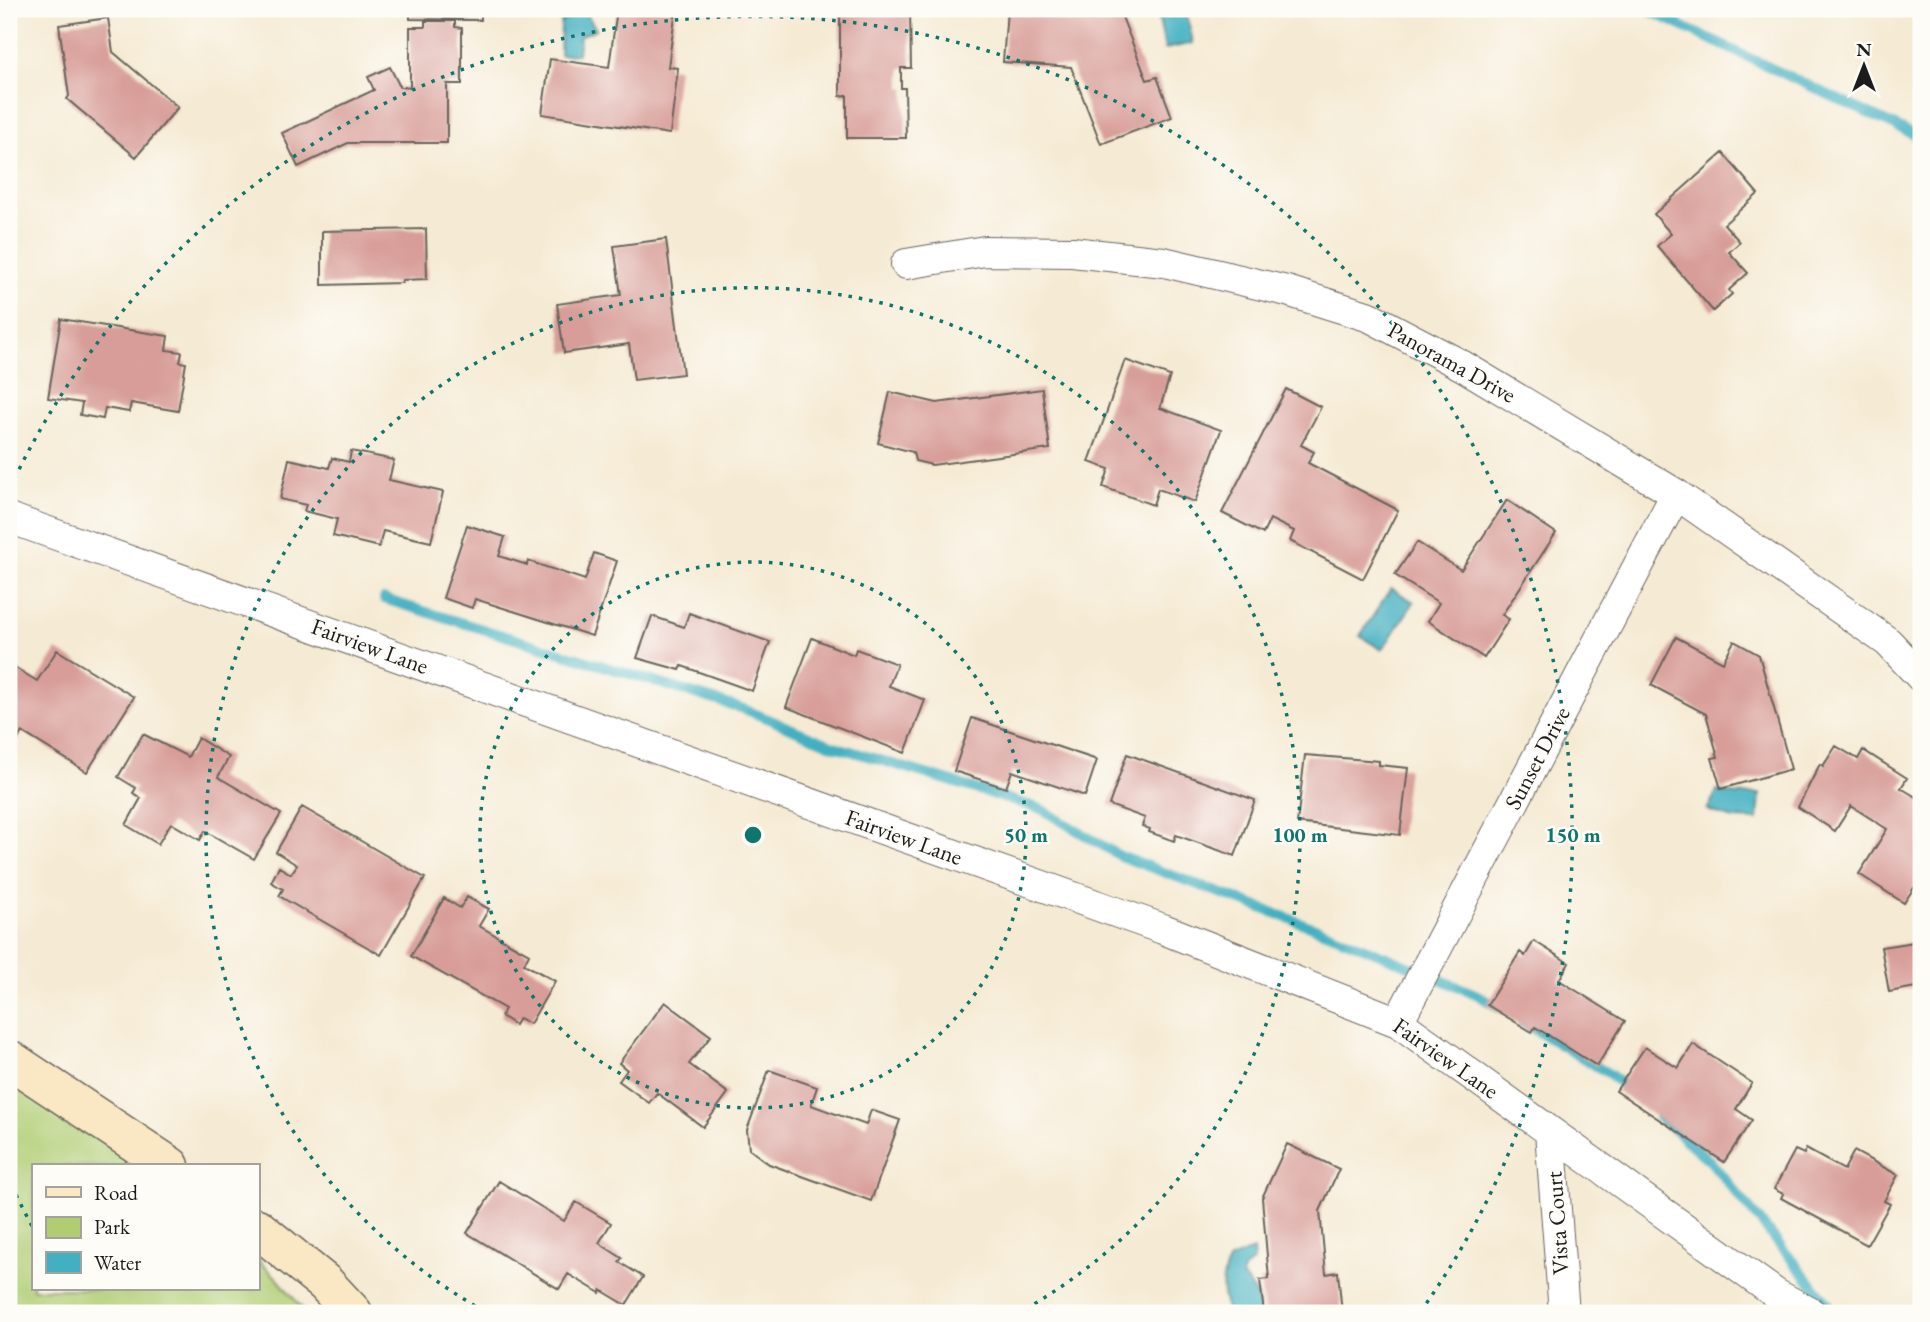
<svg xmlns="http://www.w3.org/2000/svg" width="1930" height="1322" font-family="'EB Garamond',serif">
	<style>
		.green { fill: #b0cd74; stroke: #667448; stroke-width: 2 }
		.water { fill: #43b0c1; stroke: #30666e; stroke-width: 2 }
		.lines { fill: none; stroke-linecap: round; stroke-linejoin: round }
		.stream { stroke: #43b0c1; stroke-width: 10 }
		.building { fill: #d89d98 }
		.street-casing { stroke: #68645c; stroke-width: 32 }
		.secondary-casing { stroke: #68645c; stroke-width: 41 }
		.street { stroke: #fff; stroke-width: 30 }
		.secondary { stroke: #fae7c3; stroke-width: 38 }
		.ring { fill: none; stroke: #0f766e; stroke-width: 3.5; stroke-dasharray: 3.5 7 }
		.labels { text-anchor: middle; stroke-width: 5; stroke-linejoin: round; paint-order: stroke }
		.street-label { font-size: 23px; fill: #1c1c1c; stroke: #fdfcf7 }
		.centre { fill: #0f766e; stroke: #fdfcf7; stroke-width: 3.5 }
		.ring-label { font-size: 21px; text-anchor: middle; font-weight: bold; fill: #0f766e; stroke: #fdfcf7; stroke-width: 5; stroke-linejoin: round; paint-order: stroke }
	</style>
	<rect width="100%" height="100%" fill="#fdfcf7"/>
	<filter id="ink" filterUnits="userSpaceOnUse"><feTurbulence type="fractalNoise" baseFrequency=".0143" numOctaves="2"/><feDisplacementMap in="SourceGraphic" scale="14" xChannelSelector="R" yChannelSelector="G"/><feConvolveMatrix kernelMatrix="1 2 1 2 8 2 1 2 1" color-interpolation-filters="sRGB"/></filter>
	<filter id="wash" filterUnits="userSpaceOnUse"><feTurbulence type="fractalNoise" baseFrequency=".00686" numOctaves="4" result="noise"/><feDisplacementMap in="SourceGraphic" scale="28" xChannelSelector="R" yChannelSelector="G"/><feGaussianBlur stdDeviation="1.57" result="paint"/><feColorMatrix in="noise" values="0 0 0 0 0 0 0 0 0 0 0 0 0 0 0 0 0 1.4 0 .05"/><feComposite in="paint" operator="in"/></filter>
	<g filter="url(#wash)">
		<rect width="100%" height="100%" fill="#f5ead3"/>
		<path class="green" d="M9 1077 141 1166H33V1289H257V1259L277 1278 306 1313H9Z"/>
		<path class="water" d="M1157 9H1186L1193 43 1165 49Z
			M585 11 596 29 580 36 578 54 560 55 561 22Z
			M1391 588 1414 602 1382 650 1360 636Z
			M1717 791 1736 795 1760 794 1758 820 1733 819 1707 810Z
			M1253 1250 1254 1261 1243 1269 1242 1276C1252 1287 1261 1298 1258 1313H1229C1220 1294 1220 1278 1230 1259Z"/>
		<g class="lines">
			<path class="stream" d="M1645 9 1921 138
				M384 599 744 709 834 746 1041 809 1120 856 1334 935 1478 995 1499 1008
				M1522 1022 1611 1075 1631 1093
				M1659 1117 1711 1162 1836 1313"/>
		</g>
		<g id="blocks">
			<path class="building" d="M410 9H481V20L410 19Z
				M617 9H676L668 67 678 68 670 134 542 114 550 59 609 67Z
				M840 9H910L911 68H901V88H905L906 138H847V95L840 96Z
				M1011 9H1103L1106 17 1120 12 1147 80 1157 77 1172 117 1101 144 1071 67 1003 62 1007 10Z
				M108 18 113 52 178 107 136 157 67 99 69 96 59 25Z
				M425 21H455V27L462 28V84H447V143H348L298 167 282 133 374 90 368 77 390 67 400 87H410V27H425Z
				M1723 153 1758 194 1724 224 1740 242 1729 252 1748 273 1729 290 1732 294 1713 311 1657 246 1671 234 1654 214Z
				M426 229 427 279 402 280V283L322 285V231Z
				M666 239 683 374 634 380 629 344 564 353 557 304 621 295 614 246Z
				M61 319 168 336 166 350 182 352 180 362 186 363 178 411 131 403 129 412 105 408 103 419 80 415 82 403 48 398Z
				M1125 360 1170 376 1160 408 1221 430 1195 502 1158 489 1153 505 1103 487 1109 469 1089 462Z
				M1042 389 1050 449 932 465 915 461 913 452 878 443 890 392 937 403Z
				M1286 389 1321 407 1301 445 1314 452 1308 463 1398 510 1363 579 1290 541 1294 531 1270 519 1263 534 1222 513Z
				M351 451 394 460 389 480 443 492 431 542 383 531 379 547 333 536 337 519 304 511 306 505 280 499 289 459 329 468 332 458 349 462Z
				M1507 500 1556 533 1502 615 1509 619 1484 658 1428 621 1439 603 1395 575 1417 542 1461 570Z
				M467 525 505 537 499 556 527 565 528 561 585 580 594 553 617 561 592 636 475 599 472 608 443 598Z
				M689 613 770 642 752 691 682 666 680 670 637 658 652 616 684 627Z
				M1676 637 1723 662 1734 641 1759 655 1791 769 1721 789 1712 758 1718 757 1706 714 1651 685Z
				M812 638 854 655 856 649 897 664 889 686 925 700 905 753 786 707Z
				M57 650 134 697 87 772 22 732 9 754V664L37 681Z
				M972 718 1097 760 1085 796 1012 771 1006 788 954 771Z
				M143 734 188 757 198 738 229 757 218 777 281 814 254 859 205 831 200 840 171 823 158 844 126 825 141 798 133 793 136 788 118 777Z
				M1836 746 1858 759 1863 750 1907 778 1901 788 1921 800V877L1904 903 1859 874 1887 829 1851 806 1835 831 1798 807 1820 764 1823 766Z
				M1127 754 1255 800 1235 856 1176 835 1174 841 1149 832 1150 829 1142 826 1145 818 1109 805Z
				M1305 755 1379 761V765L1408 768 1400 835 1297 823Z
				M302 807 425 878 381 955 279 896 283 889 271 882 279 867 291 874 297 865 276 852Z
				M467 897 489 909 479 926 529 954 524 964 555 981 530 1024 519 1018 515 1025 501 1016 505 1009 411 956 444 898 460 908Z
				M1534 941 1569 963 1559 980 1625 1021 1597 1066 1535 1027 1532 1032 1487 1005 1520 952 1525 956Z
				M1921 941V986L1889 992 1881 947Z
				M665 1002 711 1036 689 1064 728 1093 703 1127 657 1093 649 1103 619 1081 627 1070 619 1063Z
				M1693 1044 1752 1083 1736 1109 1752 1120 1724 1162 1616 1091 1645 1047 1678 1068Z
				M769 1070 817 1087 811 1105 866 1125 871 1110 900 1120 871 1201 769 1164 749 1149 747 1130Z
				M1287 1144 1339 1169 1320 1211 1326 1274 1338 1272 1342 1313H1264L1260 1280 1269 1279 1262 1198Z
				M1806 1149 1844 1170 1854 1151 1898 1175 1884 1201 1890 1204 1867 1245 1781 1198 1783 1194 1774 1189 1795 1150 1804 1154Z
				M499 1181 564 1221 576 1202 611 1223 599 1243 622 1258 619 1262 643 1277 626 1305 601 1290 600 1293 568 1274 559 1289 467 1233Z"/>
		</g>
	</g>
	<g filter="url(#ink)">
		<use href="#blocks" fill-opacity="0" stroke="#68645c" stroke-width="2"/>
		<g class="lines">
			<defs>
				<path id="street" d="M906 264 985 251 1072 252 1164 262 1287 291 1370 317 1463 366 1676 494 1888 642 1921 677
					M9 518 1163 929 1398 1022 1776 1294 1811 1313
					M1398 1022 1676 494
					M1550 1132 1564 1313"/>
				<path id="secondary" d="M9 1059 170 1166
					M257 1228 325 1283 353 1313"/>
			</defs>
			<use href="#street" class="street-casing"/>
			<use href="#secondary" class="secondary-casing"/>
			<use href="#street" class="street"/>
			<use href="#secondary" class="secondary"/>
		</g>
	</g>
	<g class="ring">
		<circle cx="753" cy="835" r="273"/>
		<path d="M484 1311A547 547 0 1 1 1022 1311"/>
		<path d="M32 1226A820 820 0 0 1 10 1182M10 488A820 820 0 1 1 1421 1311"/>
	</g>
	<g class="labels">
		<g class="street-label">
			<text transform="translate(1452 362) rotate(29)" y="8">Panorama Drive</text>
			<text transform="translate(370 646) rotate(20)" y="8">Fairview Lane</text>
			<text transform="translate(1537 758) rotate(-62)" y="8">Sunset Drive</text>
			<text transform="translate(904 837) rotate(20)" y="8">Fairview Lane</text>
			<text transform="translate(1446 1058) rotate(35)" y="8">Fairview Lane</text>
			<text transform="translate(1557 1223) rotate(-94)" y="8">Vista Court</text>
		</g>
	</g>
	<circle cx="753" cy="835" r="10" class="centre"/>
	<g class="ring-label">
		<text x="1026" y="842">50 m</text>
		<text x="1300" y="842">100 m</text>
		<text x="1573" y="842">150 m</text>
	</g>
	<rect width="1930" height="1322" fill="none" stroke="#fdfcf7" stroke-width="35"/>
	<rect x="32" y="1164" width="228" height="126" fill="#fdfcf7" stroke="#a3a29f" stroke-width="2"/>
	<rect x="46" y="1187" width="35" height="10" fill="#fae7c3" stroke="#a3a29f" stroke-width="2"/>
	<text x="94" y="1200" font-size="21" fill="#1c1c1c">Road</text>
	<rect x="46" y="1217" width="35" height="21" fill="#b0cd74" stroke="#a3a29f" stroke-width="2"/>
	<text x="94" y="1234" font-size="21" fill="#1c1c1c">Park</text>
	<rect x="46" y="1252" width="35" height="21" fill="#43b0c1" stroke="#a3a29f" stroke-width="2"/>
	<text x="94" y="1270" font-size="21" fill="#1c1c1c">Water</text>
	<g transform="translate(1864 66)" stroke="#fdfcf7" stroke-width="5" paint-order="stroke">
	<path d="M0-5L12 26L0 18L-12 26Z" fill="#1c1c1c"/>
	<text y="-10" font-size="19" font-weight="bold" text-anchor="middle" fill="#1c1c1c">N</text>
	</g>
</svg>
